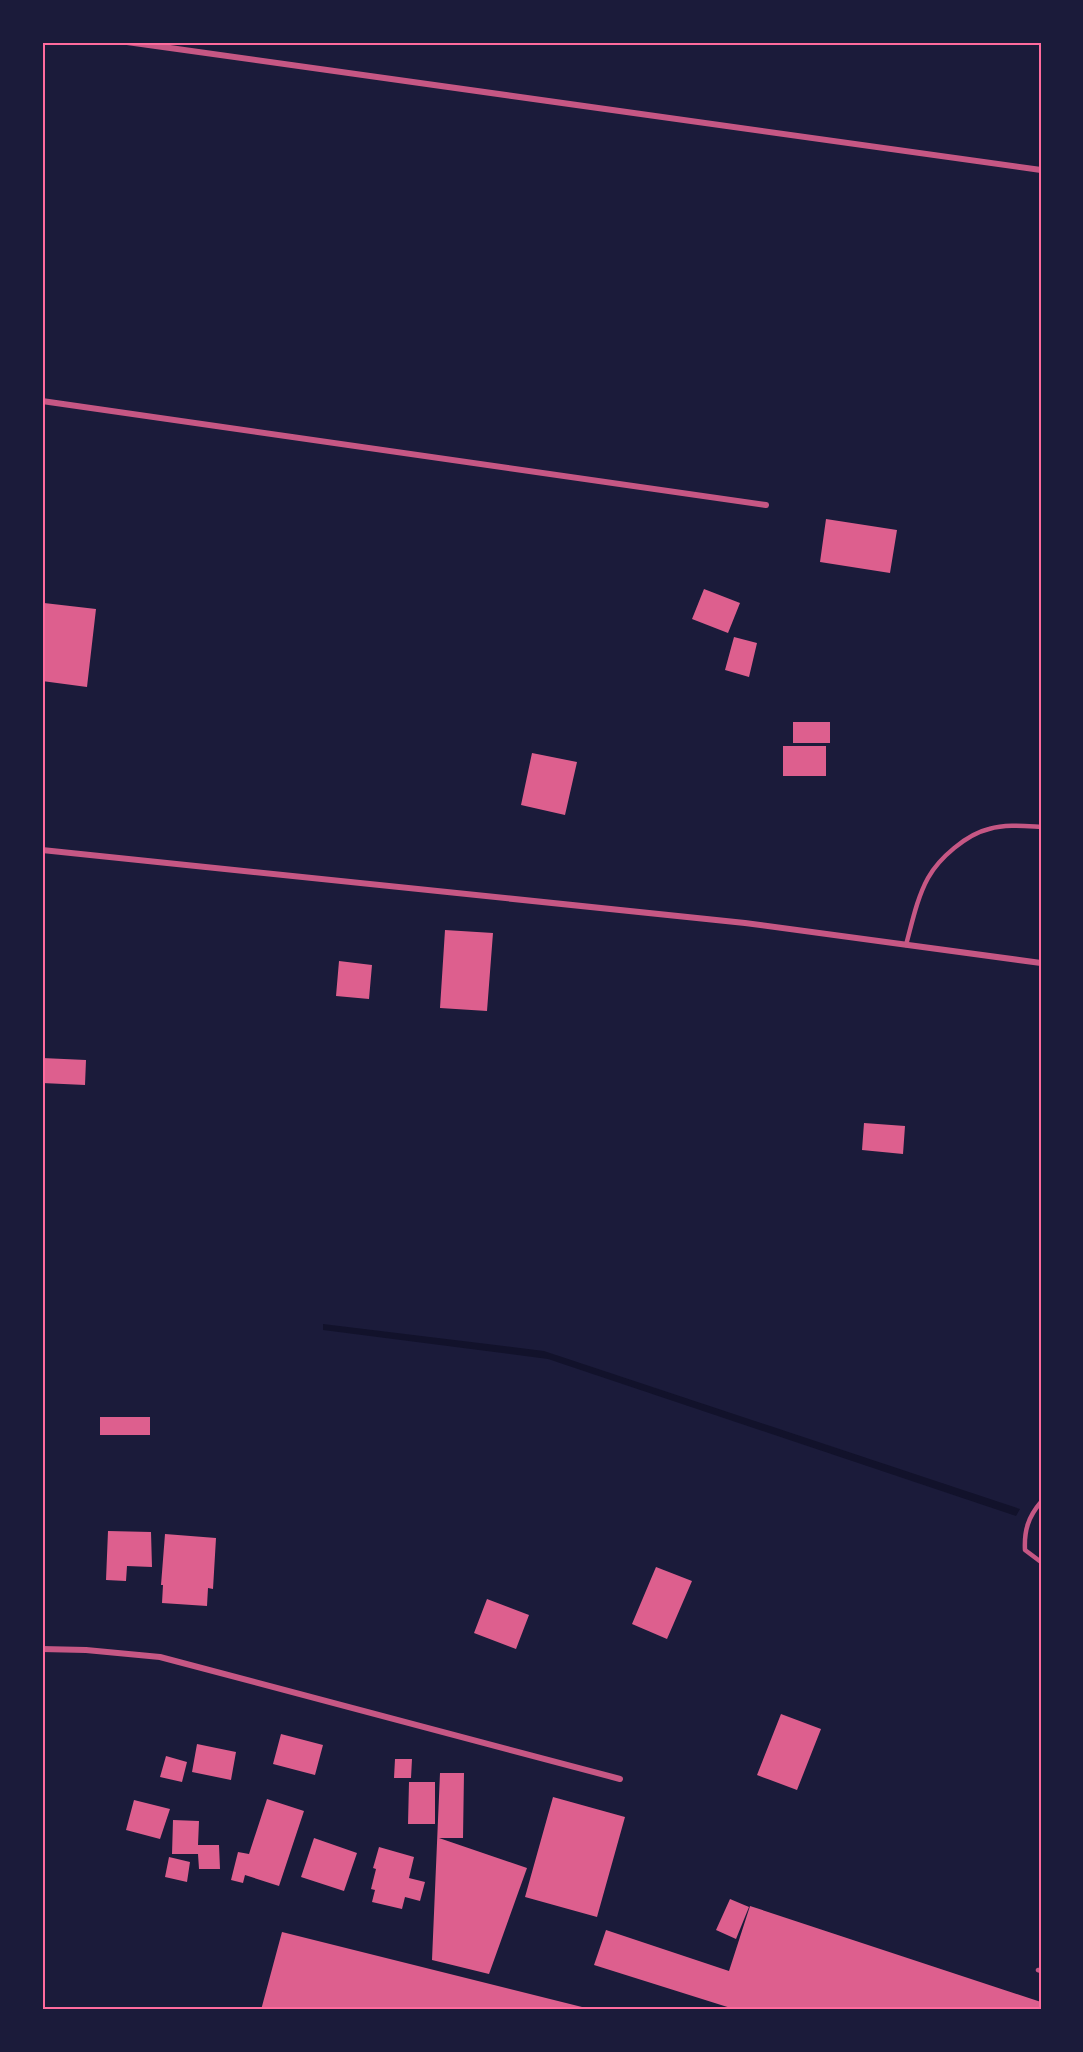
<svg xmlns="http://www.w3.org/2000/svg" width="1083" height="2052" font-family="'Exo 2',sans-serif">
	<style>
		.water { fill: #12122b }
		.building { fill: #dd5f8e }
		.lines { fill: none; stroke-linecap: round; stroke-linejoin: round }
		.service { stroke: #c65784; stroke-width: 4.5 }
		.minor { stroke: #c65784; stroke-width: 6 }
		.neatline { fill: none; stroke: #ff6b9d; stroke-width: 2 }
	</style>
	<rect width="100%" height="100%" fill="#1b1b3a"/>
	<path class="water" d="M323 1324 544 1351 1020 1509 1016 1516 548 1359 323 1330Z"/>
	<path class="building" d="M826 519 897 530 890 573 820 562Z
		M704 589 740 603 728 633 692 619Z
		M44 603 96 609 87 687 42 681Z
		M734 637 757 643 749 677 725 670Z
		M793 722H830V743H793Z
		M783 746H826V776H783Z
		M532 753 577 762 565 815 521 805Z
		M445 930 493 933 487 1011 440 1008Z
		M339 961 372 965 369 999 336 996Z
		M42 1058 86 1060 85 1085 42 1083Z
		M864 1123 905 1126 903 1154 862 1150Z
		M100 1417H150V1435H100Z
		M108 1531 151 1532 152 1567 127 1566 126 1581 106 1580Z
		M165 1534 216 1538 213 1589 208 1588 207 1606 162 1603 163 1585H161Z
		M656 1567 692 1581 667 1639 632 1624Z
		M487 1599 529 1615 516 1649 474 1633Z
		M781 1714 821 1729 797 1790 757 1775Z
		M281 1734 323 1745 315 1775 273 1764Z
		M197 1744 236 1752 231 1780 192 1772Z
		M166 1756 187 1762 182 1782 160 1777Z
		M395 1759H412L411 1778H394Z
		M440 1773H464L463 1838H439L527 1868 489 1974 432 1960Z
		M409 1782H435V1824H408Z
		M553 1797 625 1817 597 1917 525 1897Z
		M267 1799 304 1811 279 1886 245 1875 243 1883 231 1880 238 1852 249 1854Z
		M134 1800 170 1809 160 1839 126 1830Z
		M173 1820 199 1821 198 1845H219L220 1869H199L198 1854H172Z
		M314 1838 357 1853 344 1891 301 1877Z
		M379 1847 414 1857 409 1878 425 1882 420 1901 405 1897 402 1909 372 1902 375 1890 371 1889 376 1869 373 1868Z
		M169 1857 190 1862 187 1882 165 1877Z
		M730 1899 749 1907 736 1939 716 1930Z
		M750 1906 1041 2002V2010H737L594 1965 606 1930 729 1971Z
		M282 1932 590 2009V2010H261Z"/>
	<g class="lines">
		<path class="service" d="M906 945C912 923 917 898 928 878 939 858 967 834 989 829 1006 824 1024 826 1041 827
			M1041 1502C1028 1517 1024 1531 1025 1550L1041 1562
			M1038 1970 1041 1971"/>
		<path class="minor" d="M127 42 1041 170
			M42 401 766 505
			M42 850 745 923 1041 963
			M42 1649 86 1650 160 1657 620 1779"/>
	</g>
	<rect width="1083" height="2052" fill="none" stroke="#1b1b3a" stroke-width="87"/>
	<rect x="44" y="44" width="996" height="1964" class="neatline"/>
</svg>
